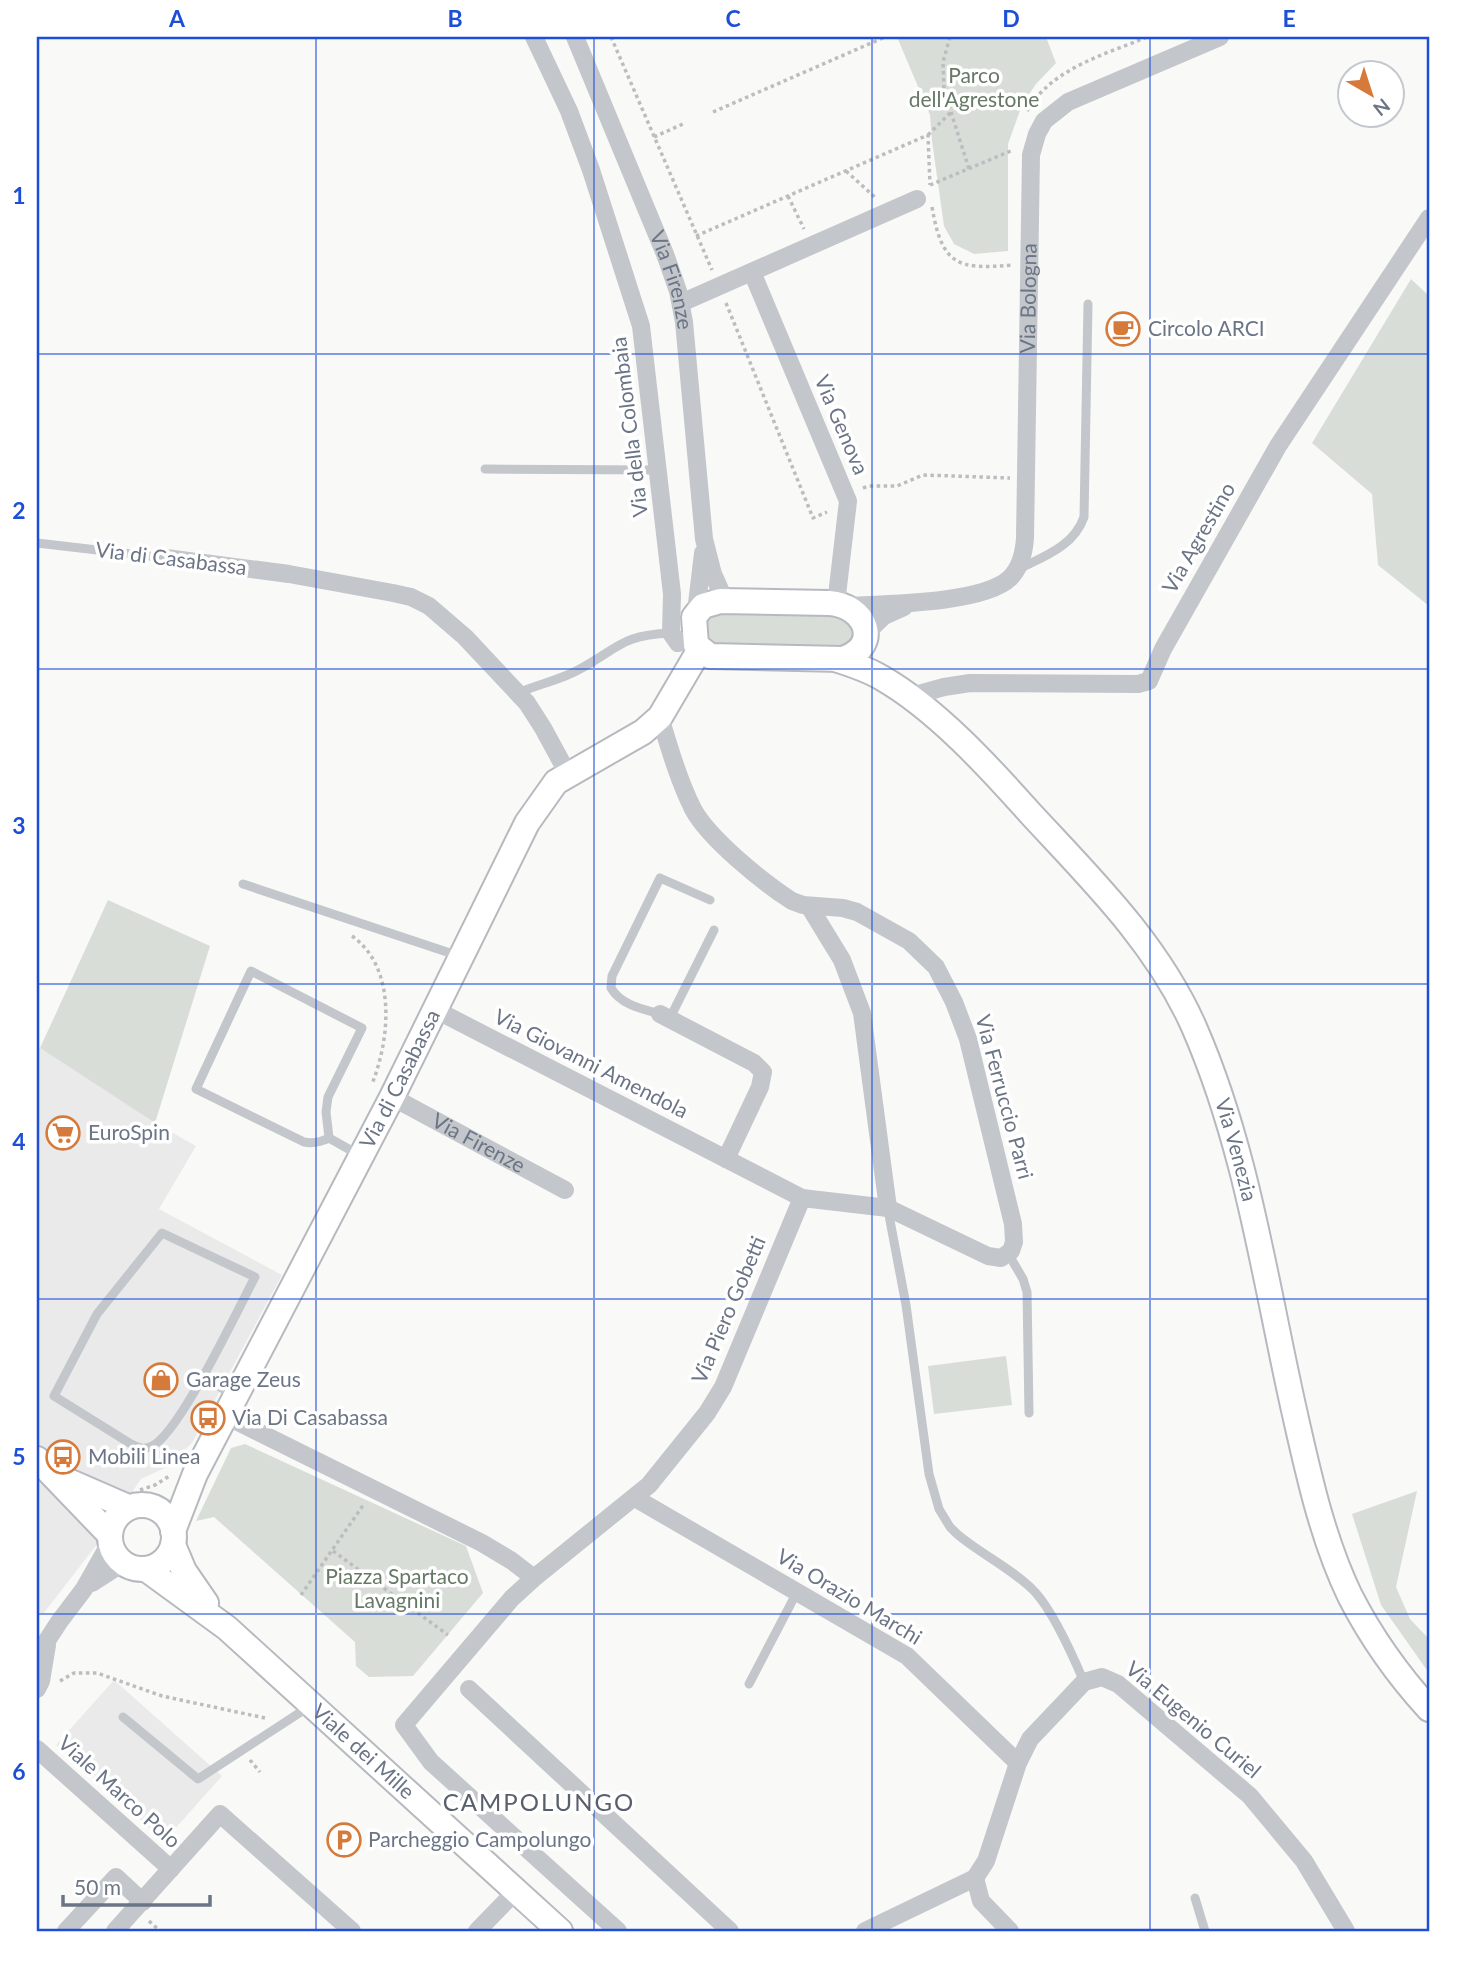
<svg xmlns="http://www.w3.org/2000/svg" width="1466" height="1968" font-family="Lato,sans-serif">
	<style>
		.built { fill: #eaeaeb }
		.green { fill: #d8ded7 }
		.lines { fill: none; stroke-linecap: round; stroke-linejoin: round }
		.secondary-casing { stroke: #b6b9bf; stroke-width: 28 }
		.path { stroke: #bbbdc0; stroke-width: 3.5; stroke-dasharray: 3.5 3.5; stroke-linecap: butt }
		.lane { stroke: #c3c6ca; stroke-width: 9 }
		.street { stroke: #c3c6ca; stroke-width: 18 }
		.secondary { stroke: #fff; stroke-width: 24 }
		.grid { fill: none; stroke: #1d4ed8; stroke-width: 2; stroke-opacity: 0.55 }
		.labels { text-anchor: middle; stroke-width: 7; stroke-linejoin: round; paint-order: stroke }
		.park-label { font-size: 21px; fill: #667965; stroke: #fff }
		.street-label { font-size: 21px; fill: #6b7586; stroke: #fff }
		.poi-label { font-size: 21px; fill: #6b7586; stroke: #fff; text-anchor: start }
		.quarter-label { font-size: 24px; letter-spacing: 2px; fill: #58606c; stroke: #fff }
		.neatline { fill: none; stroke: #1d4ed8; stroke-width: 2.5 }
		.grid-label { font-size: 23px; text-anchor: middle; font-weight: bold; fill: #1d4ed8 }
	</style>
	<rect width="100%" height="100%" fill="#f9f9f7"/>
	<path class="built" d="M37 1046 155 1123 196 1146 159 1209 282 1275 192 1443 167 1467 141 1479 95 1547 43 1614 37 1612Z
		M114 1680 222 1776 164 1841 56 1745Z"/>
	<path class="green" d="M897 37H1046L1056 63 1036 84 1022 105 1008 144V251L974 254 954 244 944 226 932 141 930 115Z
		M1411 279 1429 296V606L1378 565 1372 494 1312 443Z
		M714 611 845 612 856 635 847 648 726 650 706 643 704 622Z
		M108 900 210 946 155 1123 40 1048Z
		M1006 1356 1012 1405 934 1414 928 1366Z
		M245 1444 466 1546 483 1593 413 1676 369 1677 356 1666 355 1642 214 1517 196 1521 231 1448Z
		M1417 1491 1396 1587 1410 1619 1429 1639V1673L1381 1605 1352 1514Z"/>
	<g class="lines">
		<defs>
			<g id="secondary">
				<path d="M720 601 829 603C865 605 883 645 843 659L710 656 696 645 694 617 703 606Z"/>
				<path id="s4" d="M835 659C851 664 867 669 882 678 936 709 989 767 1030 813 1091 879 1157 943 1194 1027 1247 1148 1265 1281 1294 1410 1308 1472 1322 1538 1350 1596 1371 1637 1398 1675 1429 1709"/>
				<path d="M37 1459 110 1535"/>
				<path d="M66 1480 128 1507"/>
				<circle cx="142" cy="1537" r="32"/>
				<path id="s5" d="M173 1531 195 1474 392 1097 527 823 556 782 643 732 660 717 700 649"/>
				<path d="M173 1545 184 1571 206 1603"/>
				<path id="s6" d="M146 1569 227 1628 560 1931"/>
			</g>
		</defs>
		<use href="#secondary" class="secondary-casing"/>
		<path class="path" d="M611 37 712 270
			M950 37 943 62 944 90 969 169
			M1027 111C1052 68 1104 55 1147 37
			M713 112 885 37
			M928 135 951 112
			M654 137 685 123
			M846 171 877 199
			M930 185 1013 150
			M788 196 804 229
			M932 207C942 265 957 270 1012 265
			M696 236 928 135 930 185
			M726 303 813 518 827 512
			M863 488 869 486H897L923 475 1010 478
			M352 936C397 968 390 1039 372 1084
			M140 1490 155 1485 171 1475
			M333 1551 448 1635
			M301 1595 364 1504
			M60 1681 74 1673H97L162 1696 265 1718
			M250 1760 260 1772
			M149 1921 160 1931"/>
		<path class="lane" d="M485 469 658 470
			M37 543 166 558
			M1019 569C1045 556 1074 546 1084 517L1088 304
			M518 693C538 684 561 680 580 669 620 647 622 635 671 633
			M243 884 459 956
			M251 971 362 1028 328 1097 326 1112 329 1138C321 1142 314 1144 304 1142L196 1089Z
			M660 1014C642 1009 621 1005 611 988L612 976 660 878 710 900
			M670 1018 714 930
			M329 1138 361 1156
			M888 1210 906 1305 929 1474 939 1509 950 1527 957 1534C982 1555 1013 1569 1035 1592 1054 1613 1073 1656 1084 1682
			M162 1233 255 1277C238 1309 179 1434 152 1446 144 1450 138 1448 131 1444L54 1396 97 1314Z
			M1009 1255 1023 1279 1027 1292 1029 1413
			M203 1376 234 1396
			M749 1684 797 1592
			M123 1717 198 1779 310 1706
			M1195 1898 1205 1931"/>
		<g class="street">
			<path d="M534 37 569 111 591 170 641 326 672 594 671 633 678 643 694 639"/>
			<path id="s1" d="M575 37 665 254 678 291 684 322 704 539 713 574 725 601"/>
			<path d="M752 272 848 501 836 604"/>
			<path d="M681 303 917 199"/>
			<path d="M166 558 289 574 393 593 411 597 429 606 465 637 527 703 543 728 568 774"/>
			<path id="s2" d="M846 606C884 604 983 604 1010 578 1021 567 1024 553 1025 538L1031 155 1037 134 1044 121 1068 102 1220 37"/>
			<path d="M696 612 703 553"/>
			<path d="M865 634 884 616 904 607"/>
			<path d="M908 697 944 687 970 683 1138 684 1149 681 1163 649 1278 446 1429 218"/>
			<path d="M809 906 842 960 862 1013 888 1208"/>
			<path d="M436 1010 802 1198 888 1208 988 1256 1001 1258 1011 1251 1014 1242 1013 1224 968 1039 954 1002 936 967 909 941 857 912 843 908 803 905 792 901C764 883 709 839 693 809 679 781 669 747 660 717"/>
			<path d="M660 1014 754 1063 763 1072 760 1087 726 1159"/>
			<path id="s3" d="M392 1097 565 1190"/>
			<path d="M226 1416 482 1543 512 1561 534 1578"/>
			<path d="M635 1498 907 1656 1018 1763"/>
			<path d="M92 1583 123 1563"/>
			<path d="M37 1656 59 1622 84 1589 110 1543"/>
			<path d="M37 1689 41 1681 47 1645"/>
			<path d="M469 1689 730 1931"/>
			<path d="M37 1749 171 1869"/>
			<path d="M975 1878 981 1901 1010 1931"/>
			<path d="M66 1931 116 1877 143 1902"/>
			<path d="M115 1931 220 1814 352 1931"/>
			<path d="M477 1931 516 1891"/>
			<path d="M618 1931 431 1762 404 1725 512 1598 534 1578 649 1485 707 1413 723 1387 802 1198"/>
			<path d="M865 1931 975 1878 986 1861 1018 1763 1030 1739 1084 1682 1102 1677 1118 1684 1250 1796 1304 1861 1346 1931"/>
		</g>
		<use href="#secondary" class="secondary"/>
	</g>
	<path class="grid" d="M316 37V1931M594 37V1931M872 37V1931M1150 37V1931M37 354H1429M37 669H1429M37 984H1429M37 1299H1429M37 1614H1429"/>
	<defs>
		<symbol id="cafe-ring" viewBox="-11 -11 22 22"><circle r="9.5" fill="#fff" stroke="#d67a3b" stroke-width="1.5"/><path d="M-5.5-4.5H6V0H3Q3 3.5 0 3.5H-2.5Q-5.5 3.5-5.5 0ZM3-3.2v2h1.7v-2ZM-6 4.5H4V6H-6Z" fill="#d67a3b"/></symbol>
		<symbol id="supermarket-ring" viewBox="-11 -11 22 22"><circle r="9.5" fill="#fff" stroke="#d67a3b" stroke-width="1.5"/><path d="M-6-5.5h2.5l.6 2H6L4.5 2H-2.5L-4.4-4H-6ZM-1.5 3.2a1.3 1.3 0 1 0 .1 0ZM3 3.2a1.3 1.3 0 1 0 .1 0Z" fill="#d67a3b"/></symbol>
		<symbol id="shop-ring" viewBox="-11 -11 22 22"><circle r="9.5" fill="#fff" stroke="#d67a3b" stroke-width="1.5"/><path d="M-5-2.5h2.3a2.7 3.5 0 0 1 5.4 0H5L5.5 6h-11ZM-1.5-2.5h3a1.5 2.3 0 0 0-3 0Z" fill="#d67a3b"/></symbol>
		<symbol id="bus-ring" viewBox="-11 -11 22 22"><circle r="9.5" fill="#fff" stroke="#d67a3b" stroke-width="1.5"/><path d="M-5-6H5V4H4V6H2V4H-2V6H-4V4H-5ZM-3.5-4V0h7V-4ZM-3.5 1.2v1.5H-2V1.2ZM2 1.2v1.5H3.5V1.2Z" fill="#d67a3b"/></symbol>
		<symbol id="parking-ring" viewBox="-11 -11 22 22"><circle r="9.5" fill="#fff" stroke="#d67a3b" stroke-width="1.5"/><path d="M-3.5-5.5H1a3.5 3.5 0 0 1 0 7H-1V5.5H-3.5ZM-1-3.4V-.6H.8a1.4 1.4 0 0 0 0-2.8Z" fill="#d67a3b"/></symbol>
	</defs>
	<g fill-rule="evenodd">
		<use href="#cafe-ring" x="1104" y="310" width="38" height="38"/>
		<use href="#supermarket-ring" x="44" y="1114" width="38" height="38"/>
		<use href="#shop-ring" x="142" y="1361" width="38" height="38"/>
		<use href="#bus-ring" x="189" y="1399" width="38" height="38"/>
		<use href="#bus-ring" x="44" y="1438" width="38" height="38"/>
		<use href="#parking-ring" x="325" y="1821" width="38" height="38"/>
	</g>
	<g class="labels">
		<g class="park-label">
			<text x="974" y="83">Parco<tspan x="974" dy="24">dell'Agrestone</tspan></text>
			<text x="397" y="1584">Piazza Spartaco<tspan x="397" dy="24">Lavagnini</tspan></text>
		</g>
		<g class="street-label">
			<text dy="7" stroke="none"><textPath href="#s1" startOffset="262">Via Firenze</textPath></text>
			<text dy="7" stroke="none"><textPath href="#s2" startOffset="452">Via Bologna</textPath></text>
			<text transform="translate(841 425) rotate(67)" y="7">Via Genova</text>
			<text transform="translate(630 427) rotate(-97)" y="7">Via della Colombaia</text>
			<text transform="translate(1199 538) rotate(-60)" y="7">Via Agrestino</text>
			<text transform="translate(171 559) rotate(7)" y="7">Via di Casabassa</text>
			<text transform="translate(591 1064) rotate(27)" y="7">Via Giovanni Amendola</text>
			<text dy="7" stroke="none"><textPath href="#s5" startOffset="506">Via di Casabassa</textPath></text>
			<text transform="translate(1004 1097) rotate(75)" y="7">Via Ferruccio Parri</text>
			<text dy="7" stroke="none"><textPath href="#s3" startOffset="98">Via Firenze</textPath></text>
			<text dy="7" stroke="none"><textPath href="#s4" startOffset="653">Via Venezia</textPath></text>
			<text transform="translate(729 1310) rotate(-67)" y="7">Via Piero Gobetti</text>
			<text transform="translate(849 1597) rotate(31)" y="7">Via Orazio Marchi</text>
			<text transform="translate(1193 1720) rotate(40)" y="7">Via Eugenio Curiel</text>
			<text dy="7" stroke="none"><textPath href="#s6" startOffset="284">Viale dei Mille</textPath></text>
			<text transform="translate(119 1792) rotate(42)" y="7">Viale Marco Polo</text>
		</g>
		<g class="poi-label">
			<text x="1148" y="336">Circolo ARCI</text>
			<text x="88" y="1140">EuroSpin</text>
			<text x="186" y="1387">Garage Zeus</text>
			<text x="232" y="1425">Via Di Casabassa</text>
			<text x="88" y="1464">Mobili Linea</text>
			<text x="368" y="1847">Parcheggio Campolungo</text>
		</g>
		<g class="quarter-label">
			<text x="539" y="1811">CAMPOLUNGO</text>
		</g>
	</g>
	<rect width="1466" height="1968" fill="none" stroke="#ffffff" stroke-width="77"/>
	<g transform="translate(1371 94) rotate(141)"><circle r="33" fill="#ffffff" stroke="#c4c8cf" stroke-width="2"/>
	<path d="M0-5L12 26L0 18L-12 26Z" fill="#d67a3b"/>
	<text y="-10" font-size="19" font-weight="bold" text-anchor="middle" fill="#6b7586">N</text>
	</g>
	<path d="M63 1895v10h147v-10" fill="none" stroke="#6b7586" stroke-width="3.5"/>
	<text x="74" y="1895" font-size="21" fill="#6b7586" stroke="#ffffff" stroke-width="5" paint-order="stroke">50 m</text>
	<rect x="38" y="38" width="1390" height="1892" class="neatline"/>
	<g class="grid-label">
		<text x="177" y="27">A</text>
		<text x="455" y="27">B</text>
		<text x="733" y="27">C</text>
		<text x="1011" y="27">D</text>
		<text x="1289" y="27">E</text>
		<text x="19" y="204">1</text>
		<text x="19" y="519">2</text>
		<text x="19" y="834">3</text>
		<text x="19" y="1150">4</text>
		<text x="19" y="1465">5</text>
		<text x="19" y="1780">6</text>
	</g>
</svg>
